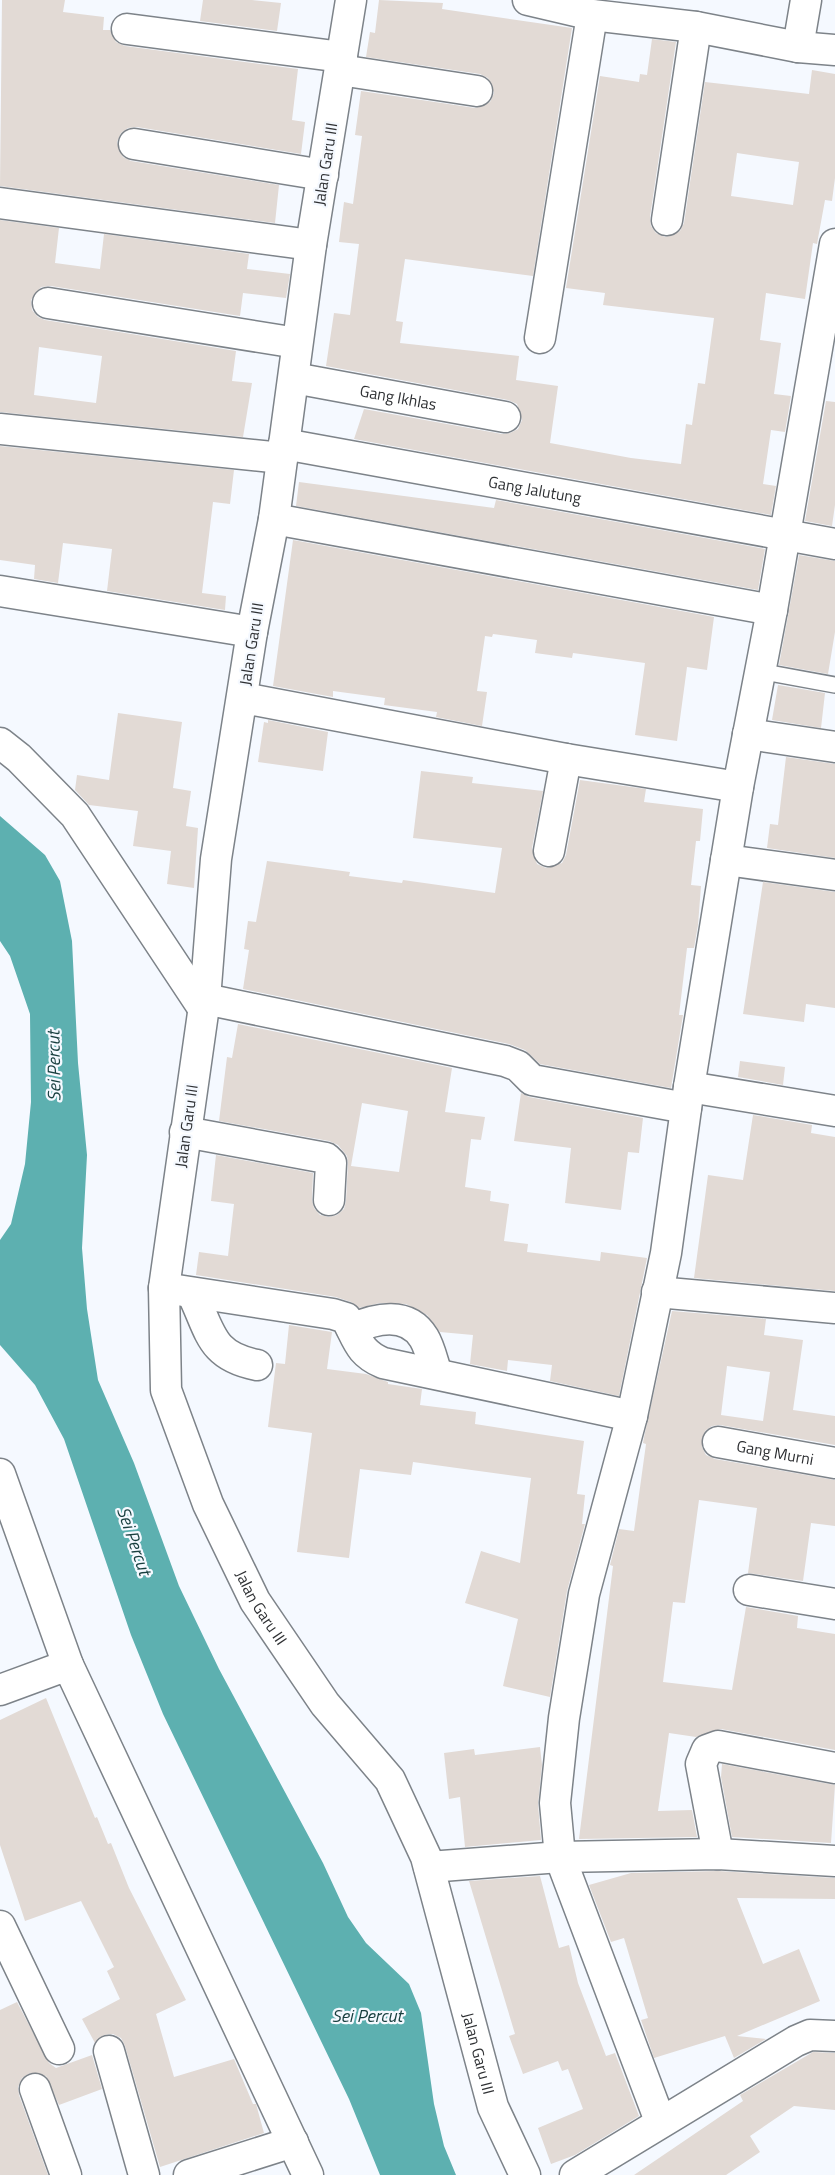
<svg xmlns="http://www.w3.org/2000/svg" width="835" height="2175" font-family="'Titillium Web',sans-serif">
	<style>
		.water { fill: #5db0b0 }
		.building { fill: #e2dad5; fill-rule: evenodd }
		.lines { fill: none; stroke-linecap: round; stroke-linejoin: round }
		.lane-casing { stroke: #7d8389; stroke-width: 18 }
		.street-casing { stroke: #7d8389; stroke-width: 33 }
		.lane { stroke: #fff; stroke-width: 15 }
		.street { stroke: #fff; stroke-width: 30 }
		.labels { text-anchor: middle; stroke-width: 4.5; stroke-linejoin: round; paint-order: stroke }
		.street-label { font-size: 16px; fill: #2f3134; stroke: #f5f9ff }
		.water-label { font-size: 18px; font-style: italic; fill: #183f3f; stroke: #f5f9ff }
	</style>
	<rect width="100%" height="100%" fill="#f5f9ff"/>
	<path class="water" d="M0 816 45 855 60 881 72 941 78 1063 87 1155 82 1248 87 1309 98 1380 134 1463 179 1586 219 1669 323 1863 348 1917 366 1943 409 1984 421 2013 434 2104 444 2146 456 2175H380L349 2099 163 1714 131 1635 64 1439 35 1385 0 1345V1240L11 1224 25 1164 31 1102 30 1014 10 956 0 941Z"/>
	<path class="building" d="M2 0H65L63 12 104 17 103 30H110L116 42 125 46 298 69 292 120 305 122 301 154 137 127 128 128 121 133 117 142 123 157 131 161 279 185 275 223 0 186Z
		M203 0H252L281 3 277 31 200 21Z
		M379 0 443 3 442 9 572 28 533 276 405 259 396 321 403 322 400 343 519 356 516 380 558 386 550 443 631 458 681 464 686 424 692 425 698 383 705 384 714 318 603 305 605 293 566 288 600 76 639 82 640 74 647 75 652 39 676 42 650 217 651 226 656 233 665 237 680 231 684 223 705 82 809 94 812 70 835 74V178L832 201 825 200 817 244 813 243 805 299 766 293 760 340 781 343 774 394 791 396 785 432 771 430 763 484 776 486 771 515 354 439 364 409 502 434 510 433 518 429 522 420 517 404 508 400 326 366 334 313 350 315 359 244 339 242 344 202 353 204 362 136 355 135 361 91 475 108 490 102 494 93 488 78 480 74 366 57 370 32 375 33ZM737 153 799 162 793 205 731 196Z
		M0 220 59 228 55 263 100 269 104 234 249 254 247 269 290 274 286 298 243 293 240 316 51 286 41 287 31 300 32 310 38 317 45 320 236 351 232 381 252 383 243 437 0 412ZM39 347 102 356 96 403 34 395Z
		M826 401 835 402V505L832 526 805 521Z
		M0 446 234 470 230 504 213 502 202 593 226 596 225 610 107 591 112 549 63 543 58 583 34 579 35 565 0 560Z
		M299 482 494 508 496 500 765 549 758 590 296 506Z
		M293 540 714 617 707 670 687 667 677 741 635 735 645 663 573 653 572 658 535 653 537 640 493 634 492 637 485 636 477 691 487 692 482 726 436 717 437 712 384 705 385 698 333 691V697L273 686Z
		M799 555 835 561V632L828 674 779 665Z
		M778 685 825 693 821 728 772 720Z
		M118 713 182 722 173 788 191 791 186 826 198 828 194 888 167 884 171 851 133 846 138 811 89 805 75 790 77 775 109 780Z
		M268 720 328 732 323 771 258 762 264 722 268 723Z
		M786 757 835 764V858L767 848 770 824 778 825Z
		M421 771 473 777 472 783 543 791 532 848 537 864 546 868 562 863 566 855 580 780 646 789 644 802 703 809 700 841H696L691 885 701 886 698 925 694 948H687L679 1015H683L671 1088 540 1064 525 1050 509 1044 243 989 249 950 244 949 248 921 256 922 267 861 350 872 349 876 402 883 403 880 495 893 502 848 413 838Z
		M763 882 835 892V1008L806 1004 804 1022 743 1014Z
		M238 1024 452 1068 445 1112 485 1117 481 1140 471 1139 465 1187 491 1191 490 1201 509 1204 504 1241 528 1244 527 1252 600 1261 601 1252 647 1258 619 1396 550 1381 552 1365 508 1360 507 1371 470 1364 473 1335 440 1332 427 1315 406 1304 380 1303 359 1308 351 1302 336 1297 196 1275 199 1252 228 1256 234 1204 211 1201 216 1155 313 1173 312 1200 314 1208 320 1215 329 1217 337 1215 344 1209 346 1201 348 1163 347 1156 338 1145 329 1141 219 1121 227 1057 232 1058ZM362 1103 408 1111 399 1172 351 1166Z
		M740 1061 785 1067 783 1085 738 1077Z
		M521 1093 529 1097 643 1118 639 1153 628 1152 621 1210 565 1203 571 1148 514 1141Z
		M753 1115 812 1125 811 1133 835 1137V1291L694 1278 708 1175 743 1180Z
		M672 1311 766 1319 764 1335 803 1340 793 1410 835 1416V1445L720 1425 712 1426 705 1431 702 1447 706 1455 715 1459 835 1480V1526L811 1523 803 1581 748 1573 757 1508 699 1500 685 1603 673 1602 663 1682 732 1690 746 1607 798 1616 797 1628 835 1634V1750L721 1729 696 1737 669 1733 658 1811 692 1810 697 1837 579 1839 613 1566 610 1565 619 1529 634 1531 646 1444 643 1443 644 1437ZM727 1366 770 1372 763 1421 721 1415Z
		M289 1325 332 1332 327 1369 366 1374 388 1382V1384L422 1389 420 1405 476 1412 475 1424 584 1441 577 1494 585 1495 582 1524H585L567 1591 550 1697 503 1686 518 1619 465 1603 481 1551 520 1563 531 1478 413 1462 411 1475 360 1469 349 1558 297 1552 312 1433 268 1427 276 1363 285 1364Z
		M46 1698 95 1818 97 1817 108 1844 111 1843 129 1888 186 2000 156 2014 174 2077 234 2059 253 2104H256L264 2133 160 2167 125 2046 121 2038 113 2034 104 2035 95 2043 82 2019 120 1999 107 1971 114 1967 81 1901 25 1921 0 1845V1720Z
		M540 1747 542 1765 538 1804 541 1840 465 1847 460 1797 449 1799 444 1753 474 1749 475 1755Z
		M722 1764 835 1785 831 1843 732 1837 721 1777Z
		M718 1871 835 1878V1899L737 1898 763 1964 799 1949 820 2001 737 2036 766 2039 734 2058 725 2036 654 2058 641 2020 648 2018 624 1938 611 1942 589 1885 631 1873Z
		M540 1876 559 1948 569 1945 578 1983 606 2056 615 2053 639 2116 575 2155 551 2164 538 2128 583 2109 568 2069 562 2071 558 2061 523 2074 509 2036 515 2034 469 1881Z
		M17 2002 49 2063 56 2068 92 2055 102 2089 59 2105 46 2076 30 2073 22 2078 18 2087 19 2095 48 2175H0V2010Z
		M813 2052 835 2053V2110L794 2106 750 2136 760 2152 726 2175H634L743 2101 740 2095Z"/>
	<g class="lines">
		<defs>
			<path id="lane" d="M758 671 835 685"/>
			<g id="street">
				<path id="s1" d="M351 0 311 245 274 519 252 632 216 859 205 999 164 1288 166 1390 208 1504 255 1601 325 1704 390 1780 426 1857 493 2107 525 2175"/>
				<path d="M528 0 592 15 696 27 798 47 835 50"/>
				<path d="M127 29 342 57"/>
				<path d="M798 47 806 0"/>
				<path d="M340 70 477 91"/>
				<path d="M134 144 323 175"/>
				<path d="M0 203 311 245"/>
				<path d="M667 220 696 27"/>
				<path d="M48 303 297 343"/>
				<path d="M540 338 592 15"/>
				<path id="s2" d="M294 378 505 417"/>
				<path d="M0 429 282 458"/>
				<path id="s3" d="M284 444 835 544"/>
				<path d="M274 519 772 610"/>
				<path d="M0 591 252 632"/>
				<path d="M243 698 566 759 738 787"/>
				<path d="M748 734 835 747"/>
				<path d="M0 743 19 758 75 815 203 1008"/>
				<path d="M549 851 566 759"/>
				<path d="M726 860 835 875"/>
				<path d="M205 999 505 1061 518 1066 532 1080 686 1108"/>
				<path d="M689 1087 835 1111"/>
				<path d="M185 1132 326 1158 331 1163 329 1200"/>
				<path d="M164 1288 333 1314 346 1318C358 1340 359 1353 383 1363L632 1416"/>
				<path d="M657 1292 835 1308"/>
				<path d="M192 1293C211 1332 210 1356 257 1365"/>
				<path d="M352 1329C376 1318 408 1311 424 1338 430 1348 433 1363 437 1374"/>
				<path id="s4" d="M718 1442 835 1463"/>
				<path d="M0 1474 68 1665"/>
				<path d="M749 1590 835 1604"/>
				<path d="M0 1690 68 1665 308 2175"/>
				<path d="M718 1854 701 1764 707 1750 718 1746 835 1768"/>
				<path d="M429 1867 560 1857 718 1854 835 1861"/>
				<path d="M0 1926 59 2049"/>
				<path d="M109 2051 144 2175"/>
				<path d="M35 2089 66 2175"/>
				<path d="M660 2121 560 1857 555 1803 564 1718 584 1594 632 1416 666 1253 689 1087 738 787 772 610 835 244"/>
				<path d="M189 2175 293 2142"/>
				<path d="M575 2175 796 2041 810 2035 835 2036"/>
			</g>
		</defs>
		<use href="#lane" class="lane-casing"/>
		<use href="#street" class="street-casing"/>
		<use href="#lane" class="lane"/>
		<use href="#street" class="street"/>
	</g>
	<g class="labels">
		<g class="street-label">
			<text transform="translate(325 164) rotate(-81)" y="6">Jalan Garu III</text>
			<text dy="6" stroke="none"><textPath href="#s2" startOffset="106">Gang Ikhlas</textPath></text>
			<text dy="6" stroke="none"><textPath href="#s3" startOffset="255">Gang Jalutung</textPath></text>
			<text transform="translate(251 644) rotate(-81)" y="6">Jalan Garu III</text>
			<text transform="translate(186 1126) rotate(-82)" y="6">Jalan Garu III</text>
			<text dy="6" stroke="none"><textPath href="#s4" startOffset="58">Gang Murni</textPath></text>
			<text dy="6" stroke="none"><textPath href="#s1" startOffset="1642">Jalan Garu III</textPath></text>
			<text dy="6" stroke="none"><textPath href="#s1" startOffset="2146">Jalan Garu III</textPath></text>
		</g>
		<g class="water-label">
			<text transform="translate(54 1066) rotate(-91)" y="6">Sei Percut</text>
			<text transform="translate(134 1541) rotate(71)" y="6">Sei Percut</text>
			<text x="367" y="2022">Sei Percut</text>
		</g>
	</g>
</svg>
